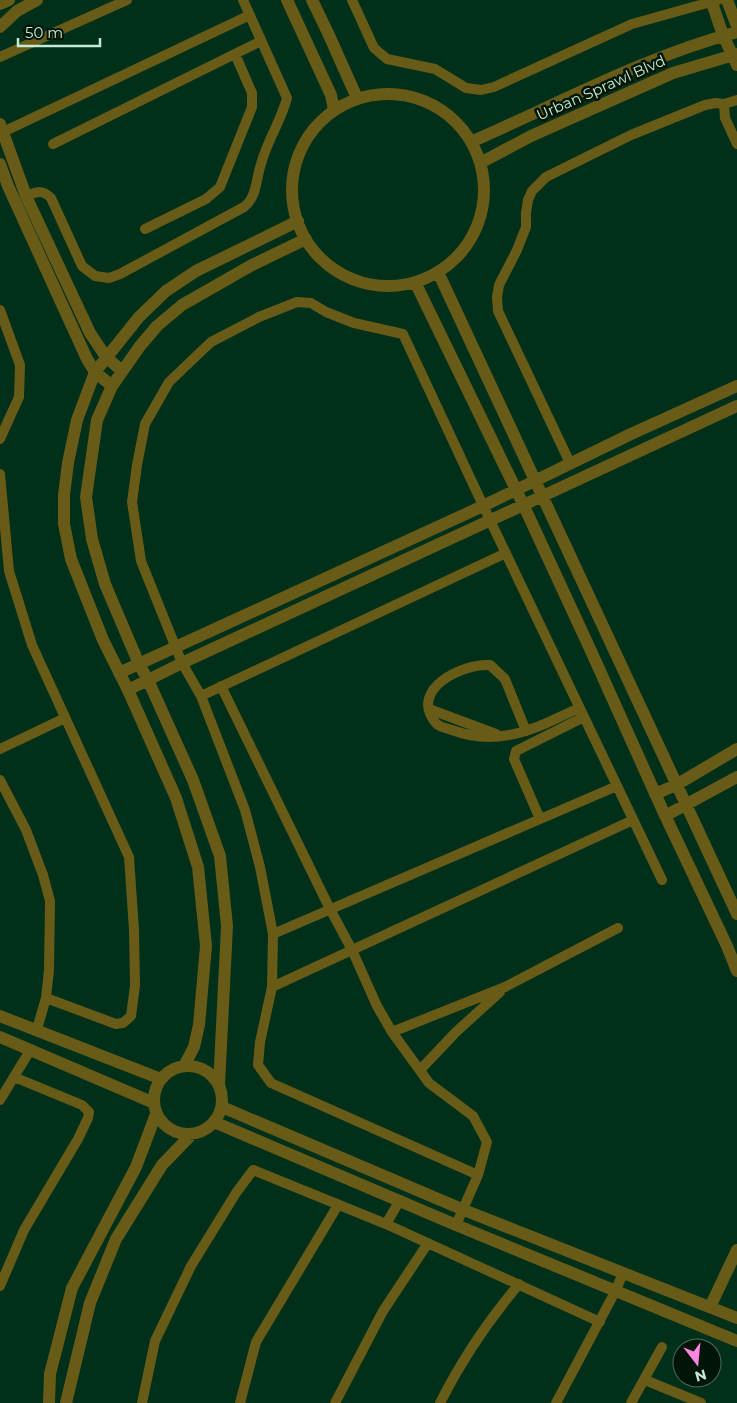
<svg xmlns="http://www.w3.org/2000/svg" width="737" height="1403" font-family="Montserrat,sans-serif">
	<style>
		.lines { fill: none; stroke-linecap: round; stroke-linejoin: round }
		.minor { stroke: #685b18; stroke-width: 10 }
		.tertiary { stroke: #685b18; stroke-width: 12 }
		.labels { text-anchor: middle; stroke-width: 5; stroke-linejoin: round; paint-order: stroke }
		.street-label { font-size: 15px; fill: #c4ebd2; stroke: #001508 }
	</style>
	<rect width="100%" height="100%" fill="#002f1a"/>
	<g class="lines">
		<path class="minor" d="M352 0 374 48 387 59 435 69 466 88 481 90 494 87 632 24 718 0
			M0 57 127 0
			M724 104 737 100
			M3 132 250 15
			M53 144 261 41
			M26 196C37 192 42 189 51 198L82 266 95 276 109 278 120 274 244 207C257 197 256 179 261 164 267 141 281 121 287 98L243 0
			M145 229 206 199 220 187 252 107V93L235 54
			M0 310 20 365 19 397 0 439
			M570 463 498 311 497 297 499 285 517 250 526 227V213L528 200 532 191 546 177 631 135 705 105 716 103 724 104 725 118 737 144
			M0 474 9 571 32 645 129 857 134 930 135 986 131 1016 123 1023 116 1024 46 998
			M221 686 330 909 352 950 377 1006 392 1032 429 1083 473 1116 487 1142 478 1175 456 1225
			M201 696 506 553
			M429 709 496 734
			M526 731 505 679 490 665C463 663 409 689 435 722 438 727 446 728 452 730 499 748 537 728 579 708
			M0 749 65 718
			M0 780 26 830 43 875 50 901 49 970 46 998 37 1029
			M540 819 514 759 516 751 584 717
			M273 934 617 786
			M272 987 633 820
			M392 1032 505 987 618 928
			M420 1070 456 1032 500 992
			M0 1100 31 1049
			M478 1175 271 1083 258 1065 260 1042 272 987 273 934 260 867 245 810 201 696 182 663 141 561 132 502 137 465 145 424 169 382 211 342 259 317 297 302 311 303 326 312 354 323 403 334 488 516 662 880
			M386 1224 400 1200
			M0 1286 24 1230 78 1139 88 1118 89 1112 82 1105 14 1077
			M645 1380 701 1403
			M142 1403 155 1341 191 1266 236 1193 253 1170 386 1224 600 1322
			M240 1403 256 1342 338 1205
			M335 1403 383 1311 428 1243
			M440 1403C461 1361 488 1321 519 1284
			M556 1403 616 1290 623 1273
			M631 1403 662 1347"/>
		<path class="tertiary" d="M287 0 331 95 334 110
			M312 0 328 33 357 98
			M711 0 723 35 737 65
			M727 0 737 26
			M0 4 9 0
			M0 27 17 11 37 0
			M292 190a96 96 0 1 1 192 0a96 96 0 1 1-192 0Z
			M0 124 26 196 90 333 106 357 122 371
			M473 141C560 103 644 57 737 32
			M482 162 531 136 673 73 737 54
			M0 164 8 186 87 359 95 372 112 386
			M438 272 737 914
			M415 282 523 504 591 651 663 811 727 946 737 971
			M119 673 483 506 631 434 737 386
			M128 690 182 663 737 406
			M655 794 676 785 737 749
			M665 816 737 777
			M0 1016 161 1079
			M0 1037 154 1103
			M154 1100a34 34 0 1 1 68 0a34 34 0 1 1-68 0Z
			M184 1066 194 1047 199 1025 206 946 198 867 176 798 128 690 103 640 71 559 64 524V495L68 463 77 420 95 372 139 317 166 291 196 271 298 221
			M219 1085 227 926 220 856 193 780 148 680 139 664 105 584 92 539 86 497 97 420 112 386 140 346 157 326 182 305 252 265 306 239
			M222 1107 464 1210 737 1318
			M214 1122 456 1225 737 1341
			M710 1307 737 1250
			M49 1403 50 1374 72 1288 136 1167 156 1114
			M66 1403 90 1303 116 1239 162 1165 192 1134"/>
	</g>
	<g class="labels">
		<g class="street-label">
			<text transform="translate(601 88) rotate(-24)" y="5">Urban Sprawl Blvd</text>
		</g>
	</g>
	<g transform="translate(697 1363) rotate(164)"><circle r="24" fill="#001508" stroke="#4e6b59"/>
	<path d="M0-4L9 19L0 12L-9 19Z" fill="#fe85e0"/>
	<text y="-8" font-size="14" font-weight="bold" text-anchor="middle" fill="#c4ebd2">N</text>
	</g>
	<path d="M18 38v8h82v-8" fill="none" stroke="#c4ebd2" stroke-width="2.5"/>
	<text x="25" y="38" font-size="15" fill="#c4ebd2" stroke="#001508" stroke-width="4" paint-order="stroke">50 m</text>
</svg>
